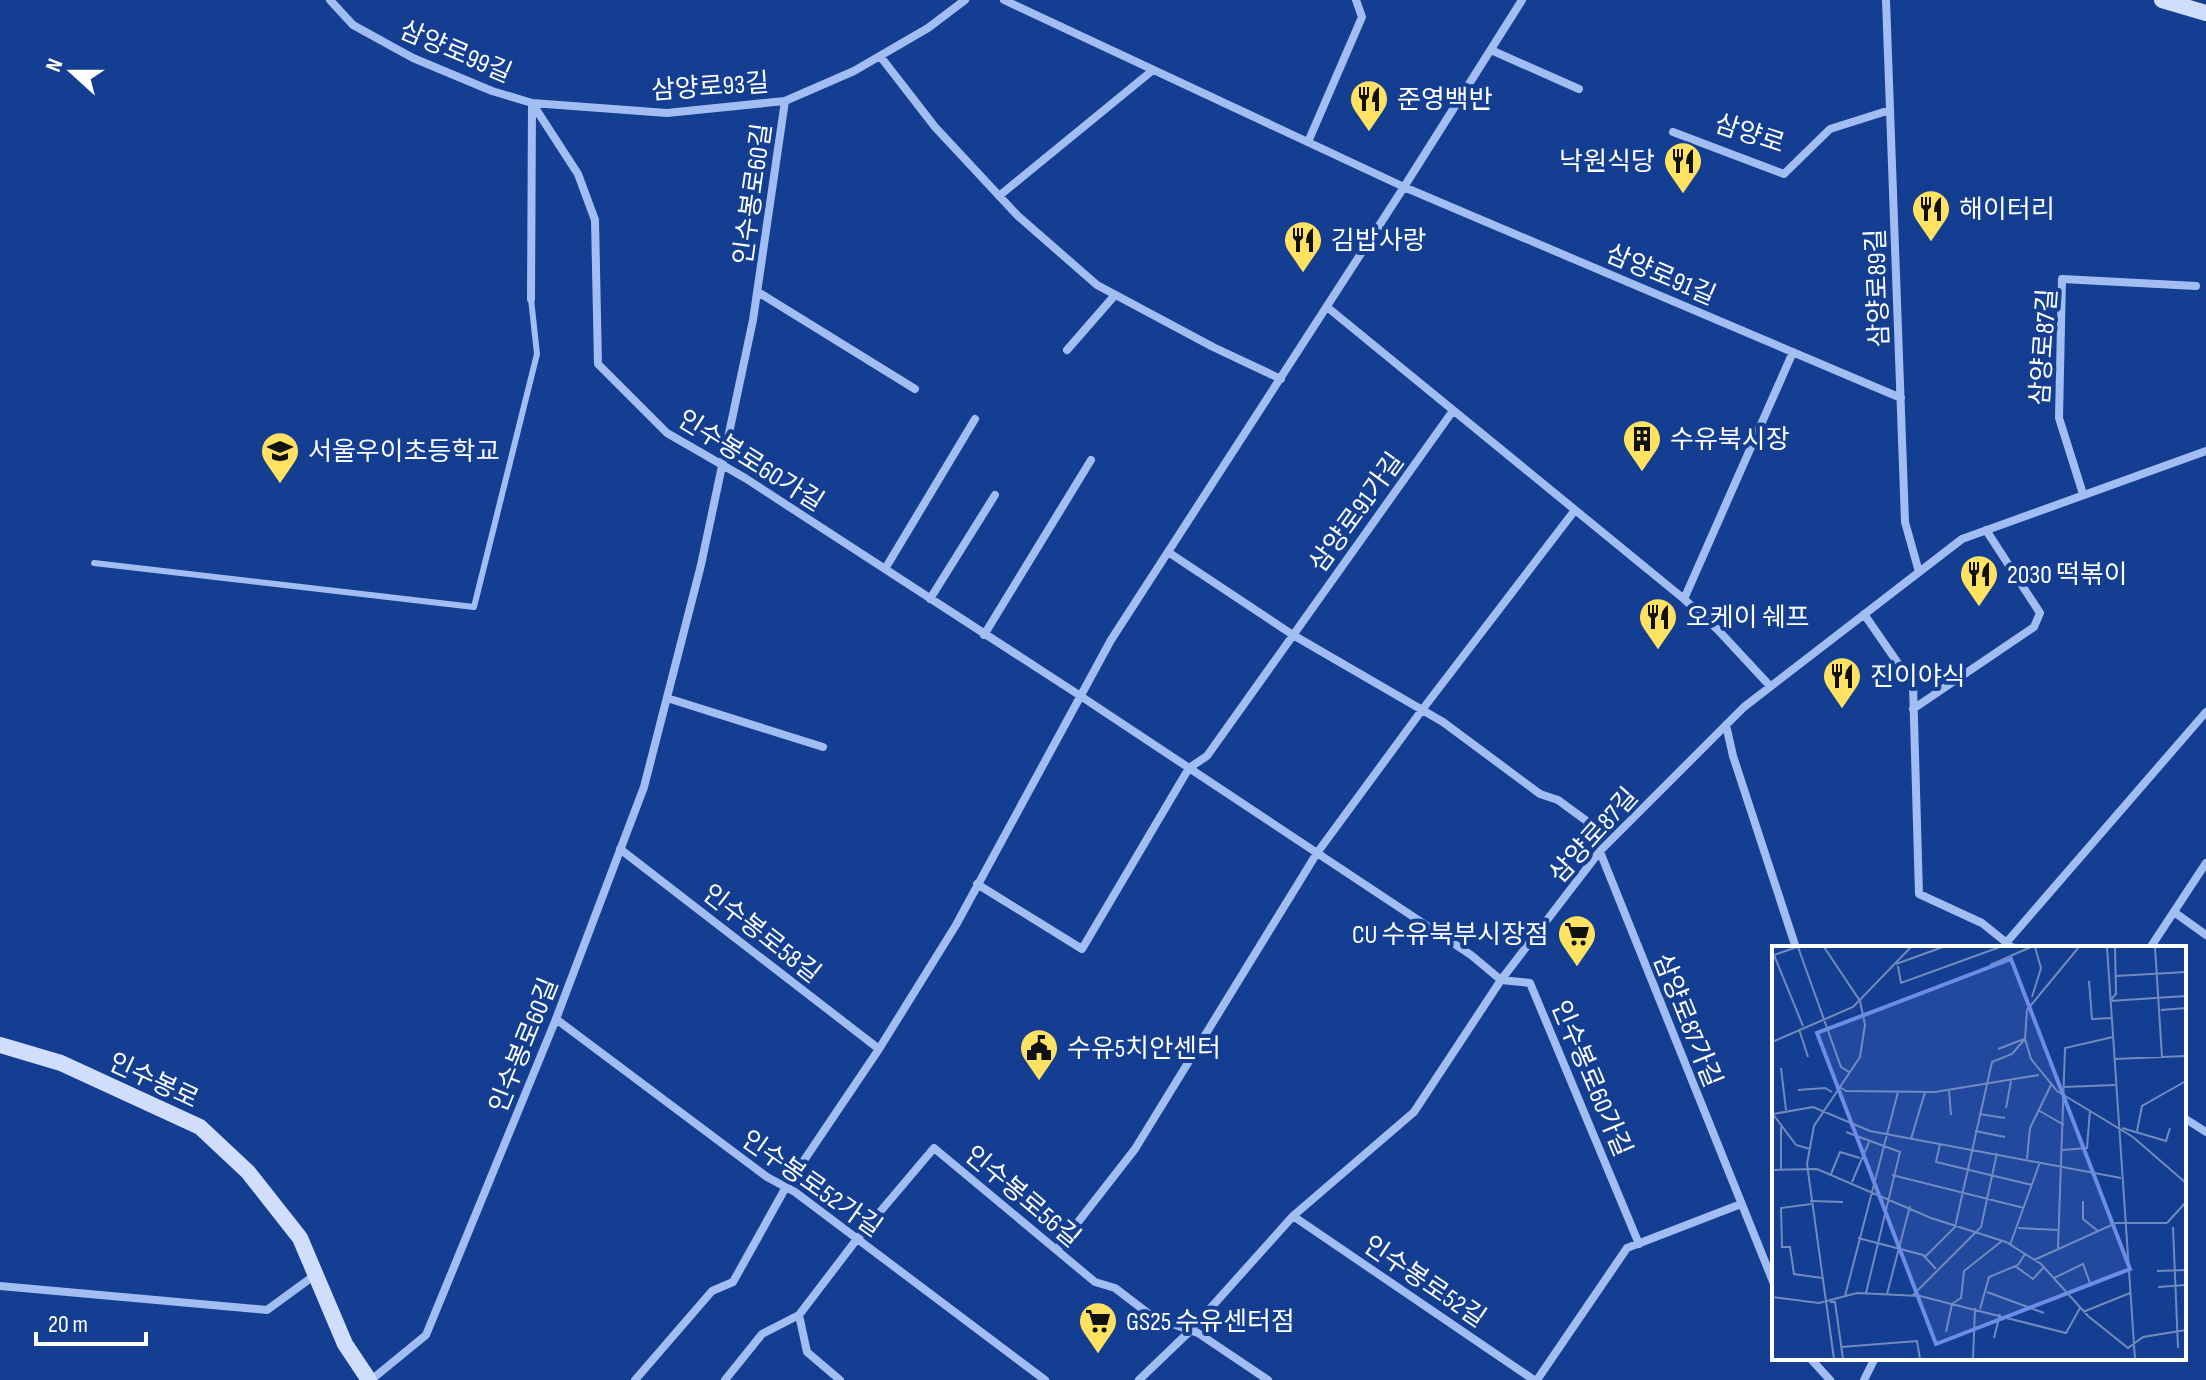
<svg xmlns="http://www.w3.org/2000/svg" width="2206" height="1380" font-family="'Sofia Sans Condensed','Noto Sans KR',sans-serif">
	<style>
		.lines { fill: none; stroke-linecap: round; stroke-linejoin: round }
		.lane { stroke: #a1bdf1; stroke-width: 6 }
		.street { stroke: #a1bdf1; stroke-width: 8 }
		.secondary { stroke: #d0defc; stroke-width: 16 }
		.labels { text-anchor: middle; stroke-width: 8; stroke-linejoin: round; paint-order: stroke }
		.street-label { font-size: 26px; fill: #fff; stroke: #143e91 }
		.poi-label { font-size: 26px; fill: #fff; stroke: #143e91; text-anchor: start }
		.inset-road { fill: none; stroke: #728bbd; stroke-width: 2 }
		.view { fill: #6c8ce6; fill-opacity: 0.15; stroke: #6c8ce6; stroke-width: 4 }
		.inset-edge { fill: none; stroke: #fff; stroke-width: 4 }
	</style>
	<rect width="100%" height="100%" fill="#143e91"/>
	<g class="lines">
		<path class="lane" d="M94 563 474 607 537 354 531 299"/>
		<path class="street" d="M330 0 353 25 413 58 492 91 532 103 667 113 785 101 854 71 928 28 965 0
			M1004 0 1404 187 1901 398
			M1886 0 1905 522 1919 572
			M1491 50 1579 89
			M880 56 935 127 1018 216 1097 285 1213 347 1281 379
			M532 103 578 174 595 220 598 364 667 433 745 478 1079 695 1471 955 1501 980 1530 983 1639 1244
			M1673 132 1784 174 1830 129 1890 110
			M1308 142 1362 17 1356 0
			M999 196 1153 70
			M758 292 915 389
			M531 299 532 104
			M1327 307 1684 599 1718 630 1770 686
			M1067 350 1115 295
			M2083 494 2059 418 2062 279 2196 286
			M1168 552 1293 635 1443 722 1540 794 1558 800 1588 822 1774 1284
			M885 569 975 419
			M930 599 995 495
			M1684 599 1793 352
			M1864 614 1913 685 1919 894 1982 923 2013 948
			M984 635 1091 460
			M667 698 823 747
			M1913 709 2034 627 2040 613 1986 530
			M1726 725 1733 756 1796 948
			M620 849 879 1049
			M977 884 1082 949 1189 768 1207 756 1452 412
			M2174 912 2206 935
			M2006 943 2206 712
			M2150 948 2206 863
			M556 1019 767 1177 795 1192 1045 1380
			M2184 1118 2206 1132
			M1293 1216 1534 1380
			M1057 1249 1135 1149 1317 853 1422 710 1575 510
			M0 1286 267 1310 315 1275
			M799 1315 807 1352 840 1380
			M1810 1358 1830 1380
			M371 1380 426 1335 556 1019 644 787 701 565 753 320 785 101
			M635 1380 712 1291 733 1282 786 1187 879 1049 956 925 1111 640 1404 187 1522 0
			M725 1380 762 1334 799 1315 857 1239 934 1148 1095 1282 1115 1288 1153 1317 1198 1333 1268 1380
			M1139 1380 1190 1331 1293 1216 1414 1112 1501 980 1600 851 1744 707 1962 539 2206 451
			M1537 1380 1627 1248 1741 1204
			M1864 1380 1875 1358"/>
		<path class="secondary" d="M2162 0 2206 13
			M0 1045 61 1063 200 1127 248 1172 300 1238 345 1344 369 1380"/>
	</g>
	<defs>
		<symbol id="restaurant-pin" viewBox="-11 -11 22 30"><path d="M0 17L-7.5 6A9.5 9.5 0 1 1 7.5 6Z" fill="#ffe262" stroke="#143e91"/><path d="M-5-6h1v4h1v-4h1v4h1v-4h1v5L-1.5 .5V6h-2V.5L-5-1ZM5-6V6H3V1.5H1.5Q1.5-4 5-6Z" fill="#111"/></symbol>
		<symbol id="building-pin" viewBox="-11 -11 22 30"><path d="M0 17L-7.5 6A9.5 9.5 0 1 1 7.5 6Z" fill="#ffe262" stroke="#143e91"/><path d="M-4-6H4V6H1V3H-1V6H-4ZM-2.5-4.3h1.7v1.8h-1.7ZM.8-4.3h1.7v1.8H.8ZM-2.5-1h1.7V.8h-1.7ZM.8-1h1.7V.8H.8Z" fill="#111"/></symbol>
		<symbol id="school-pin" viewBox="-11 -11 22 30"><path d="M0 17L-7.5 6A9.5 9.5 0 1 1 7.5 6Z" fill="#ffe262" stroke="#143e91"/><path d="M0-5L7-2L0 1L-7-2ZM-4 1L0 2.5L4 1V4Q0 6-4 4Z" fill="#111"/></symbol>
		<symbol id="supermarket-pin" viewBox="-11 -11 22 30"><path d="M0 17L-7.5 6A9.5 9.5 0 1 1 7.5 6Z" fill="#ffe262" stroke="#143e91"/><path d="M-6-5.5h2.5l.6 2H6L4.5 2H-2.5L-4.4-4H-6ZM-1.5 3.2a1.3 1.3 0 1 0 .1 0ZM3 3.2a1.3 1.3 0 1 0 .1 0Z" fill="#111"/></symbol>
		<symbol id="civic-pin" viewBox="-11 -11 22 30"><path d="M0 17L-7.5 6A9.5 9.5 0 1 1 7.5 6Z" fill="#ffe262" stroke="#143e91"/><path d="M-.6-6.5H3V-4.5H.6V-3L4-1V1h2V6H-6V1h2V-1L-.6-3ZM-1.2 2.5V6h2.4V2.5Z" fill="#111"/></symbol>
	</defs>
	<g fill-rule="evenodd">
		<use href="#restaurant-pin" x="1347" y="77" width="44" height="60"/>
		<use href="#restaurant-pin" x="1661" y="139" width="44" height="60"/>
		<use href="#restaurant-pin" x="1909" y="187" width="44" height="60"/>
		<use href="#restaurant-pin" x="1281" y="218" width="44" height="60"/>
		<use href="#building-pin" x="1620" y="417" width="44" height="60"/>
		<use href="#school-pin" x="258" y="429" width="44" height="60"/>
		<use href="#restaurant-pin" x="1957" y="552" width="44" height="60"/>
		<use href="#restaurant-pin" x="1636" y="595" width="44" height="60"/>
		<use href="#restaurant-pin" x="1820" y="654" width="44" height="60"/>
		<use href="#supermarket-pin" x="1555" y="912" width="44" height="60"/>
		<use href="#civic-pin" x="1017" y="1026" width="44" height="60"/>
		<use href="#supermarket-pin" x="1076" y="1299" width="44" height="60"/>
	</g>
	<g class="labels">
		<g class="street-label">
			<text transform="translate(456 51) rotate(23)" y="9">삼양로99길</text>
			<text transform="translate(710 86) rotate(-4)" y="9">삼양로93길</text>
			<text transform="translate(1750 133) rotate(18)" y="9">삼양로</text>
			<text transform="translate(752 194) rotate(-82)" y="9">인수봉로60길</text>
			<text transform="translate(1661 274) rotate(23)" y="9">삼양로91길</text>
			<text transform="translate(1877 288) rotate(-92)" y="9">삼양로89길</text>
			<text transform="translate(2043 347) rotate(-86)" y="9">삼양로87길</text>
			<text transform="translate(751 460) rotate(32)" y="9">인수봉로60가길</text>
			<text transform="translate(1356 512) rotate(-54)" y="9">삼양로91가길</text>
			<text transform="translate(1593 835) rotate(-48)" y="9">삼양로87길</text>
			<text transform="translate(762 933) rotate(38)" y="9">인수봉로58길</text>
			<text transform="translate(1688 1020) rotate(68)" y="9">삼양로87가길</text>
			<text transform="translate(523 1045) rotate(-68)" y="9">인수봉로60길</text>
			<text transform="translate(1592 1078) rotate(67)" y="9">인수봉로60가길</text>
			<text transform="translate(154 1080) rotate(25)" y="9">인수봉로</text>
			<text transform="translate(812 1183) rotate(35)" y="9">인수봉로52가길</text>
			<text transform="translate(1023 1196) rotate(40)" y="9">인수봉로56길</text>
			<text transform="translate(1425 1281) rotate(34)" y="9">인수봉로52길</text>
		</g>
		<g class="poi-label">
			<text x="1397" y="108">준영백반</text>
			<text x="1655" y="170" text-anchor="end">낙원식당</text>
			<text x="1959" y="218">해이터리</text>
			<text x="1331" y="249">김밥사랑</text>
			<text x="1670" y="448">수유북시장</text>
			<text x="308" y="460">서울우이초등학교</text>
			<text x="2007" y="583">2030 떡볶이</text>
			<text x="1686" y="626">오케이 쉐프</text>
			<text x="1870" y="685">진이야식</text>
			<text x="1549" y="943" text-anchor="end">CU 수유북부시장점</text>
			<text x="1067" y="1057">수유5치안센터</text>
			<text x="1126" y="1330">GS25 수유센터점</text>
		</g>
	</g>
	<g transform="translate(1772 946)">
		<rect width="414" height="414" fill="#143e91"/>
		<path class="inset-road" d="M25 1 2 9 31 80M26 1 69 121 77 126M52 1 88 55 93 79 88 111 42 180 35 218 62 413M307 1 255 64 253 93 259 113 285 145 361 191 414 237M335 1 363 413M383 1 390 111M124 18 171 1M218 19 259 1M126 20 129 37 228 1M344 30 414 26M317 35 320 73 340 72M260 51 269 22 263 1M338 55 414 50M338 55 344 48 343 1M389 64 414 62M27 83 36 111M0 96 81 61 139 1M226 103 252 93M342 113 414 110M9 122 14 164M65 139 74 145 163 146 267 129M291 141 343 139M26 144 53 142 60 146M177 144 179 169M234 162 239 135M266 164 292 179M0 167 24 199 38 203M1 168 41 161 98 185 349 232M207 168 233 172M350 182 394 195 398 182M203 185 233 191M365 185 370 160 414 135M74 186 128 206 94 347M139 193 153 146M168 198 164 216 260 239M290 204 315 202 318 164M255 213 258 182 279 139M9 223V181M0 224 45 223 159 272 234 296 269 318 316 370 356 402 371 391 414 384M59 228 68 206 88 212M120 229 252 262M80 236 97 196M38 255 71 256M311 255V273L326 285M39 258 9 262 10 301H18L22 328 50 332M395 277 414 256M401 281 406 402M246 282 287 284M86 292 151 309 164 323M238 299 268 216M286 302 293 102 341 91M153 311 183 281 220 116 240 108 253 93M262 314 344 277H395M243 320 261 333 272 321M385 325 414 324M282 332 311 318 318 337M386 341 414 339M215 346 272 367M115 348 138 260M141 349 209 281 225 207M73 350 126 146M0 351 47 357 85 347 148 350 294 387 308 362M58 356H63L71 413M208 363 217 331 246 319 253 308M311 366 358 347M174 386 180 358 189 352 192 325 230 295M222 392 228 368M69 401 145 395 148 413M201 413 203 362"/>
		<path class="view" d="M239 13 358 323 164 398 45 87Z"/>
		<rect width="414" height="414" class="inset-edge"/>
	</g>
	<g transform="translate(72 72) rotate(291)" stroke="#143e91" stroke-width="6" paint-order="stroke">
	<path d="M0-6L14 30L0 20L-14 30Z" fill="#ffffff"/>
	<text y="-12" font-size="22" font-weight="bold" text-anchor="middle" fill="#ffffff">N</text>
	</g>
	<path d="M36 1332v12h110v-12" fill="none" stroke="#ffffff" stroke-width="4"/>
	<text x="48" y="1332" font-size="24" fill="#ffffff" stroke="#143e91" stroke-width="6" paint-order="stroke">20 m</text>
</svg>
